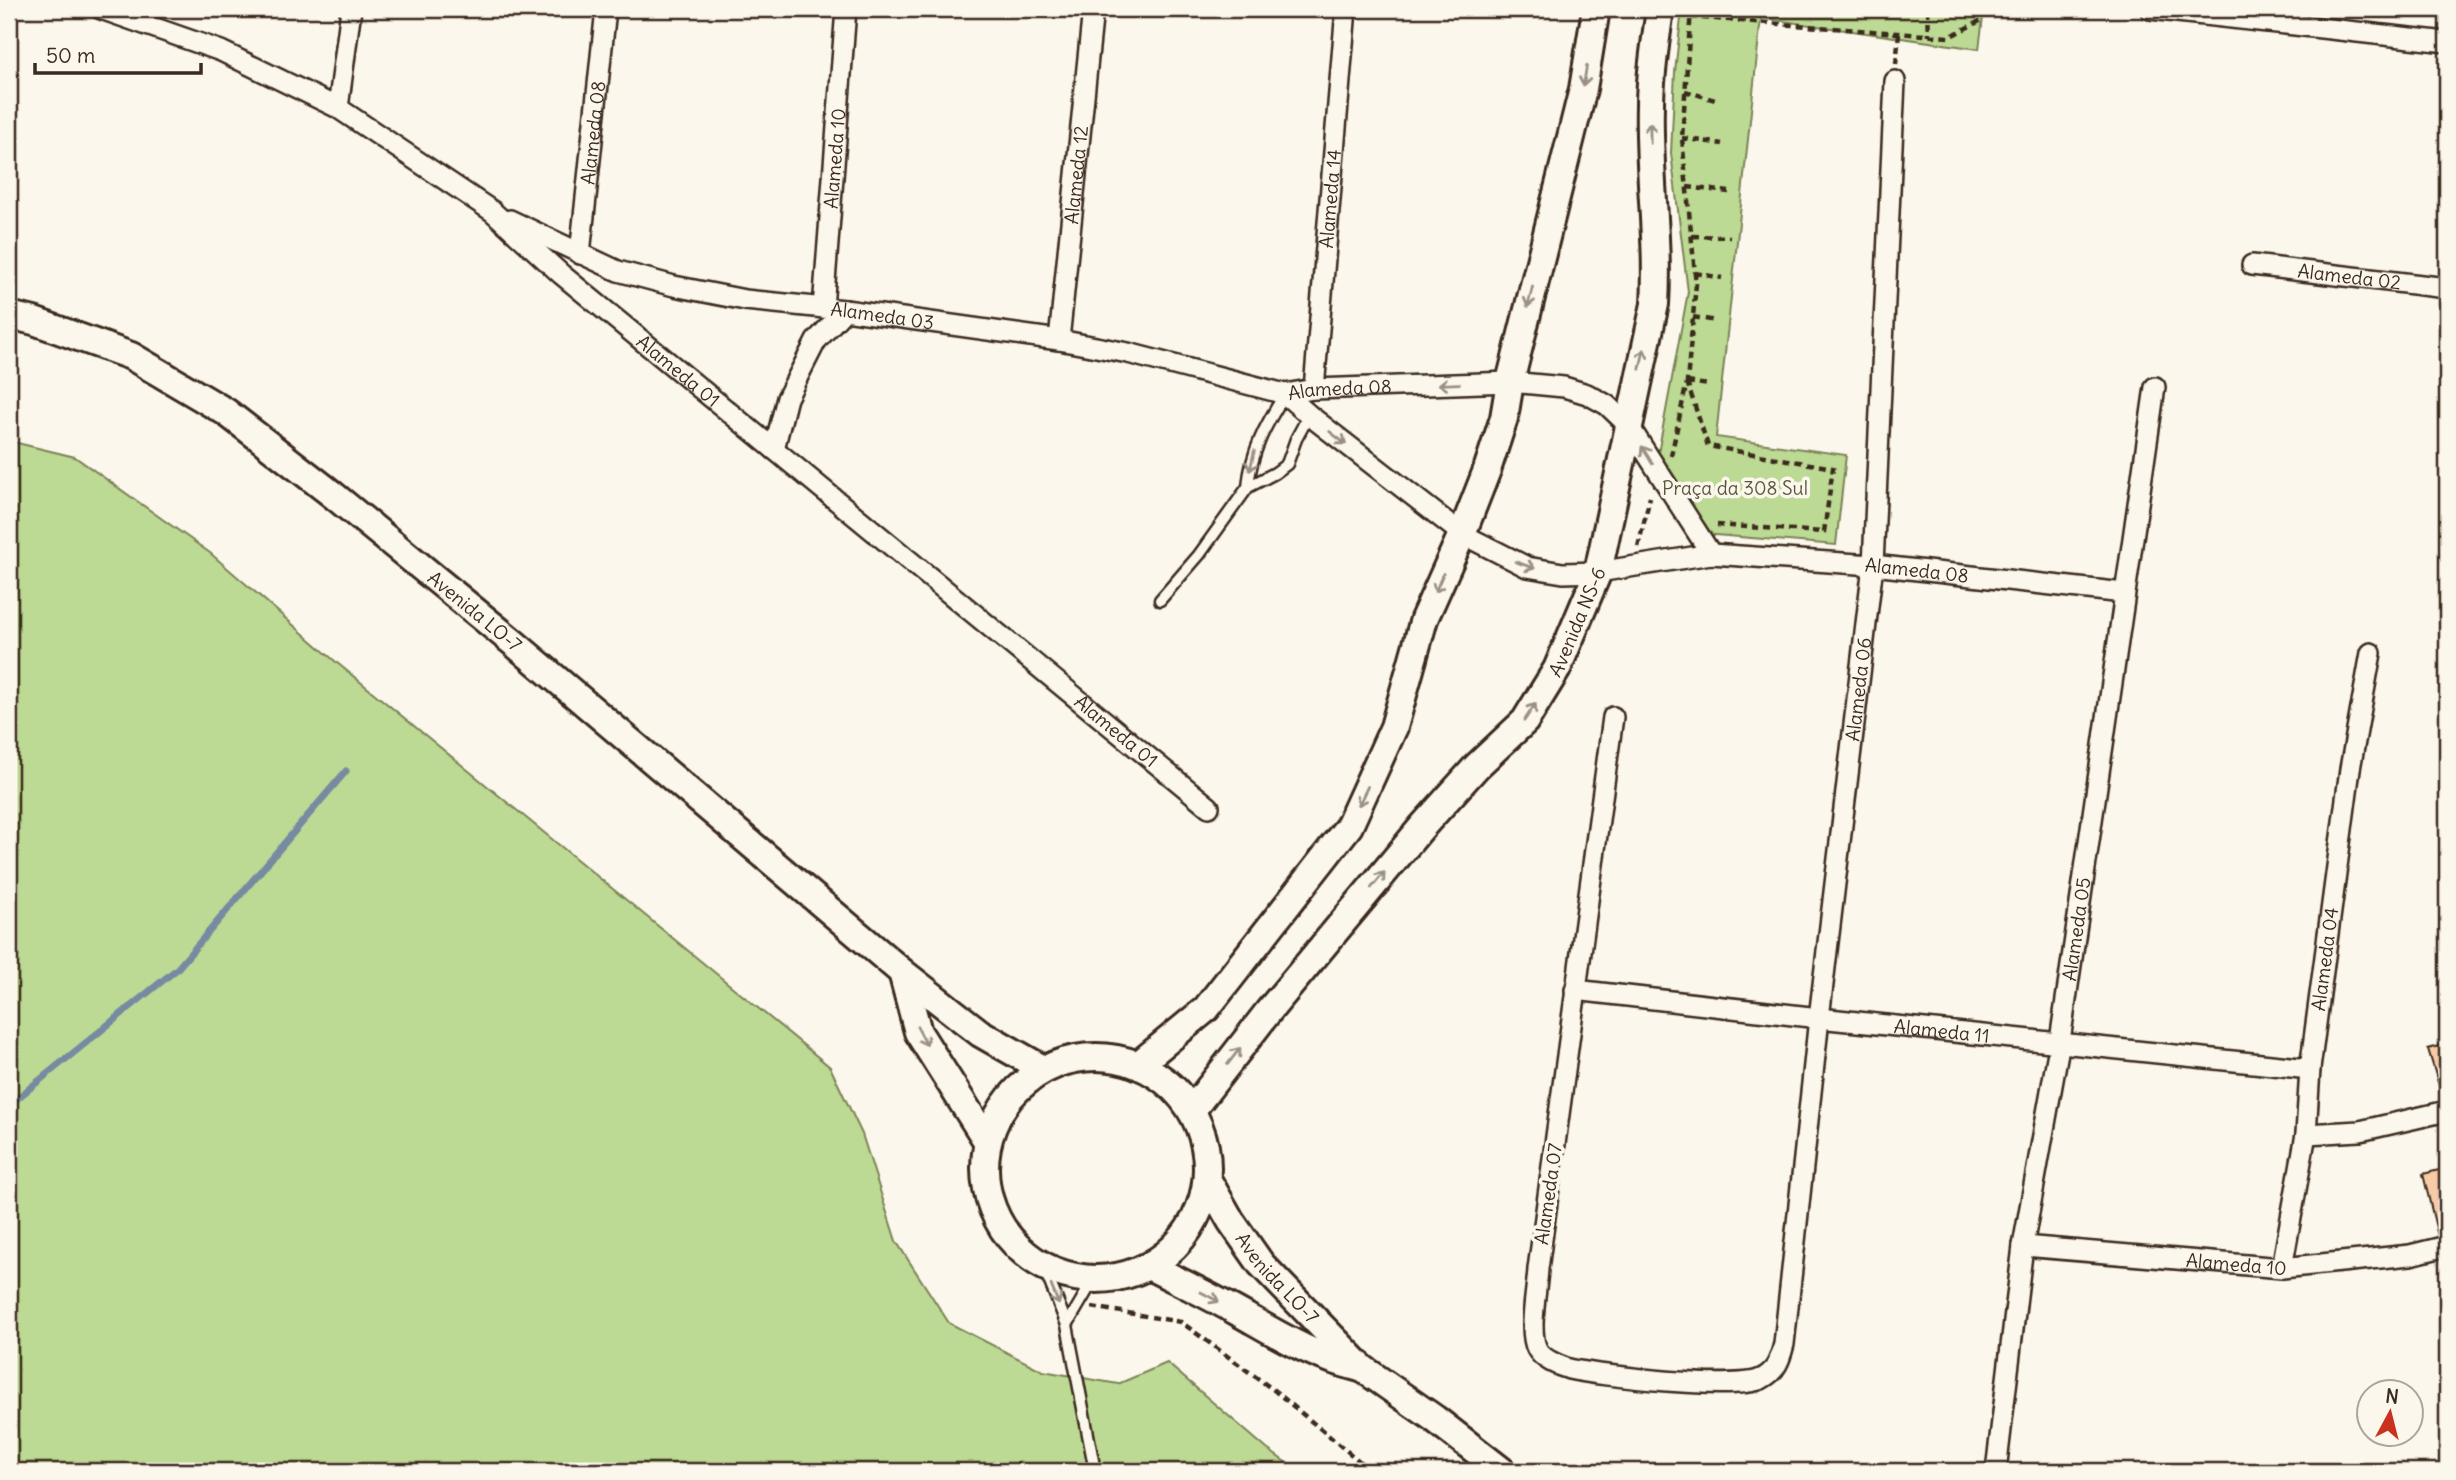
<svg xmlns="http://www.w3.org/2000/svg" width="2456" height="1480" font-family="Delius,sans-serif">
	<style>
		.green { fill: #bcda93; stroke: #7c8258; stroke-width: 2 }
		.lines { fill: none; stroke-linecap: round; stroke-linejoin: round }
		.stream { stroke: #768ba1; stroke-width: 7 }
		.building { fill: #f8cba7; stroke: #3b2a1e; stroke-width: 2 }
		.lane-casing { stroke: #3b2a1e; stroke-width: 15 }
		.street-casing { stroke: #3b2a1e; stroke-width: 24 }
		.secondary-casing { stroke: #3b2a1e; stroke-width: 32 }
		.path { stroke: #3b2a1e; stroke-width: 4.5; stroke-dasharray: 7 5; stroke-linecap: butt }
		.lane { stroke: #fbf7ec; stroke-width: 10 }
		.street { stroke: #fbf7ec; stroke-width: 19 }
		.secondary { stroke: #fbf7ec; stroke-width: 26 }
		.oneway { stroke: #9b9085 }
		.labels { text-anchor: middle; stroke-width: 7; stroke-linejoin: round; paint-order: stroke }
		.street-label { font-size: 19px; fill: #3b2a1e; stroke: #fbf7ec }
		.park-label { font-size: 19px; fill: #5b563b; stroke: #fbf7ec }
	</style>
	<rect width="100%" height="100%" fill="#fbf7ec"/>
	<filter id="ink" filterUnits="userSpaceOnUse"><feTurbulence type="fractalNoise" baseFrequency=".0143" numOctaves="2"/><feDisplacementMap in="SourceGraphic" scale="14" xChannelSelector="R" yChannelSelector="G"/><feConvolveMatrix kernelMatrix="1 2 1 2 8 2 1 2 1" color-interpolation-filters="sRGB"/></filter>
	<g filter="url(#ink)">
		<path class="green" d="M1682 9H1984L1979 49 1761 18 1716 437 1846 455 1836 545 1703 534 1657 459 1688 292 1671 153 1675 72Z
			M9 441 75 457 210 553 336 662 830 1067 862 1134 896 1241 949 1323 1043 1371 1118 1384 1167 1363 1267 1449 1298 1471H9Z"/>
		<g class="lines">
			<path class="stream" d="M9 1105 177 969 346 771"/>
		</g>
		<path class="building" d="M2447 1044V1099H2443L2428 1049Z
			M2447 1168V1234L2438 1236 2423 1174Z"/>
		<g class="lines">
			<defs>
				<path id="lane" d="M1248 487C1251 451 1266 424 1285 394
					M1160 600 1199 555 1248 487 1275 473 1287 464 1296 439 1309 415
					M1043 1265 1067 1325 1095 1471
					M1067 1325 1094 1279"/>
				<g id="street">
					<path id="s1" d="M101 9 221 51 338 108 492 211 561 274 1209 807"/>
					<path d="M2150 9 2447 42"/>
					<path d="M338 108 351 9"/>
					<path id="s2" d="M510 220 618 271 674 286 745 300 845 310 1059 340 1128 353 1285 394 1314 389 1510 382 1564 387 1587 394 1607 405 1629 426 1711 554"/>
					<path id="s3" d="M580 254 606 9"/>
					<path id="s4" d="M2252 265 2447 288"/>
					<path id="s5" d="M823 308 846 9"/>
					<path id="s6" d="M1059 340 1093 9"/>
					<path id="s7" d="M1314 389 1346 9"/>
					<path id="s8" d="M1285 394 1309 415 1462 534 1527 567 1563 573 1598 572 1711 554 1873 565 2124 593"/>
					<path d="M774 449 787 398 816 341 845 310"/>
					<path id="s9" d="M1613 717 1538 1269C1537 1290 1528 1331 1537 1349 1542 1359 1559 1366 1569 1369 1601 1376 1735 1391 1761 1379 1776 1372 1780 1360 1784 1344L1819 1018 1873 565 1895 81"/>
					<path id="s10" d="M1575 990 1819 1018 2310 1069"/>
					<path d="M2306 1134 2360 1131 2447 1111"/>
					<path id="s11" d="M2023 1246 2282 1268 2410 1255 2447 1246"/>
					<path id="s12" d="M2282 1268 2306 1134 2310 1069 2350 769 2371 653"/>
					<path id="s13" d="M1996 1471 2023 1246 2060 1041 2155 387"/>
				</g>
				<g id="secondary">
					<path id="s14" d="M9 315 34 321 131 356 226 412 332 494 515 644 902 972 980 1033 1043 1069"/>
					<path d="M902 972 918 1032 987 1141"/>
					<circle cx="1096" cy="1168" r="111"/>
					<path d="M1138 1065 1206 1009 1349 826 1394 727 1424 619 1462 534 1487 470 1504 418 1510 382 1583 89 1596 9"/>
					<path id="s15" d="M1192 1110 1268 1012 1422 827 1477 766 1525 721 1557 669 1598 572 1655 304C1659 238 1648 172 1650 105 1650 73 1656 40 1660 9"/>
					<path id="s16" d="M1207 1179 1231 1221 1261 1264 1362 1368 1435 1419 1502 1471"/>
					<path d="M1149 1266C1178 1281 1208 1295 1236 1311 1281 1336 1309 1355 1360 1368"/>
				</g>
			</defs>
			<use href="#lane" class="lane-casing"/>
			<use href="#street" class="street-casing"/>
			<use href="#secondary" class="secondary-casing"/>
			<path class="path" d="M1928 9 1929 36
				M1702 16 1753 9
				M1690 17 1949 37 1982 20 1988 9
				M1896 64 1899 34
				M1685 91 1715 100
				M1682 138 1722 144
				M1687 187 1729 192
				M1692 236 1730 237
				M1695 273 1722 278
				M1693 317 1716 321
				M1687 382 1708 446 1833 468 1824 532 1717 525
				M1687 382 1709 385
				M1671 456 1687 382 1696 284 1682 138 1691 9
				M1638 547 1650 497
				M1092 1307 1181 1322 1275 1391 1371 1471"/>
			<use href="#lane" class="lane"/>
			<use href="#street" class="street"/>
			<use href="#secondary" class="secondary"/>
		</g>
		<defs><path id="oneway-shaft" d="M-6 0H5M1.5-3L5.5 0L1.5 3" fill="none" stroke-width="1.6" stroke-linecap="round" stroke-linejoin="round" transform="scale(1.75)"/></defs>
		<g class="oneway">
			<use href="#oneway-shaft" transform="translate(1585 76) rotate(99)"/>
			<use href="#oneway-shaft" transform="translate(1650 133) rotate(-91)"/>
			<use href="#oneway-shaft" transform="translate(1530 297) rotate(104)"/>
			<use href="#oneway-shaft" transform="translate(1642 359) rotate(-78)"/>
			<use href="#oneway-shaft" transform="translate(1449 384) rotate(178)"/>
			<use href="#oneway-shaft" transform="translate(1338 438) rotate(38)"/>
			<use href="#oneway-shaft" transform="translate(1647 455) rotate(-122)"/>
			<use href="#oneway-shaft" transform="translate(1252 461) rotate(103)"/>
			<use href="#oneway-shaft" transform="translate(1525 565) rotate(19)"/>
			<use href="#oneway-shaft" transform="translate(1439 583) rotate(113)"/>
			<use href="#oneway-shaft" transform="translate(1530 712) rotate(-57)"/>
			<use href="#oneway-shaft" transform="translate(1363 796) rotate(116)"/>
			<use href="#oneway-shaft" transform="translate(1378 880) rotate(-50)"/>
			<use href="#oneway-shaft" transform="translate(922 1036) rotate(62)"/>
			<use href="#oneway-shaft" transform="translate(1234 1056) rotate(-52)"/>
			<use href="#oneway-shaft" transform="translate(1055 1295) rotate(68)"/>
			<use href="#oneway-shaft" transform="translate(1210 1297) rotate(28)"/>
		</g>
	</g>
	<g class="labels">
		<g class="street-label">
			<text dy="7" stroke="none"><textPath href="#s3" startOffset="122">Alameda 08</textPath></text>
			<text dy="7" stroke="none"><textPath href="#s5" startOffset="150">Alameda 10</textPath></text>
			<text dy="7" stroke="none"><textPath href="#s6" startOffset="166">Alameda 12</textPath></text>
			<text dy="7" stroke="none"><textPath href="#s7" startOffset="191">Alameda 14</textPath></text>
			<text dy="7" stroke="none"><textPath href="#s4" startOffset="98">Alameda 02</textPath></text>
			<text dy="7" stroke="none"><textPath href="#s2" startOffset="388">Alameda 03</textPath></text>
			<text dy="7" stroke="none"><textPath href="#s1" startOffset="688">Alameda 01</textPath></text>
			<text dy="7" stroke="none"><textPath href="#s2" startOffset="854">Alameda 08</textPath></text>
			<text dy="7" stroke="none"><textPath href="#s8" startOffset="691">Alameda 08</textPath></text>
			<text dy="7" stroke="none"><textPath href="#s14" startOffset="558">Avenida LO-7</textPath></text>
			<text dy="7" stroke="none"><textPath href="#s15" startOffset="625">Avenida NS-6</textPath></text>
			<text dy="7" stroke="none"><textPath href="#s9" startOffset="1572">Alameda 06</textPath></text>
			<text dy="7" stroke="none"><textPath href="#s1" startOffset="1255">Alameda 01</textPath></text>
			<text dy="7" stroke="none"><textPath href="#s13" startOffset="548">Alameda 05</textPath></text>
			<text dy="7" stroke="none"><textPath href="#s12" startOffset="312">Alameda 04</textPath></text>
			<text dy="7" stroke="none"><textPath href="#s10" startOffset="369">Alameda 11</textPath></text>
			<text transform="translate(1548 1194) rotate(-82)" y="7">Alameda 07</text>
			<text dy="7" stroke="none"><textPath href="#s11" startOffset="214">Alameda 10</textPath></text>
			<text dy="7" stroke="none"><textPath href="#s16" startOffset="122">Avenida LO-7</textPath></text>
		</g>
		<g class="park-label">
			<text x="1735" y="495">Praça da 308 Sul</text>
		</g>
	</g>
	<rect width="2456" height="1480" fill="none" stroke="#fbf7ec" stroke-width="35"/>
	<rect x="18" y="18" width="2421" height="1445" fill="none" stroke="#3b2a1e" stroke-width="2.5" filter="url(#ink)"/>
	<g transform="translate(2390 1413) rotate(7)"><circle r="33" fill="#fbf7ec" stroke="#aea59a" stroke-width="2"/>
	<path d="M0-5L12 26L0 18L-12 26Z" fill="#c8321e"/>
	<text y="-10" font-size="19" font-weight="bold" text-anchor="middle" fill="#3b2a1e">N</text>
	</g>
	<path d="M35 63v10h166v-10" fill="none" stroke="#3b2a1e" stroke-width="3.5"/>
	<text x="46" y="63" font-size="21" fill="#3b2a1e" stroke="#fbf7ec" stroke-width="5" paint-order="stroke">50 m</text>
</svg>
